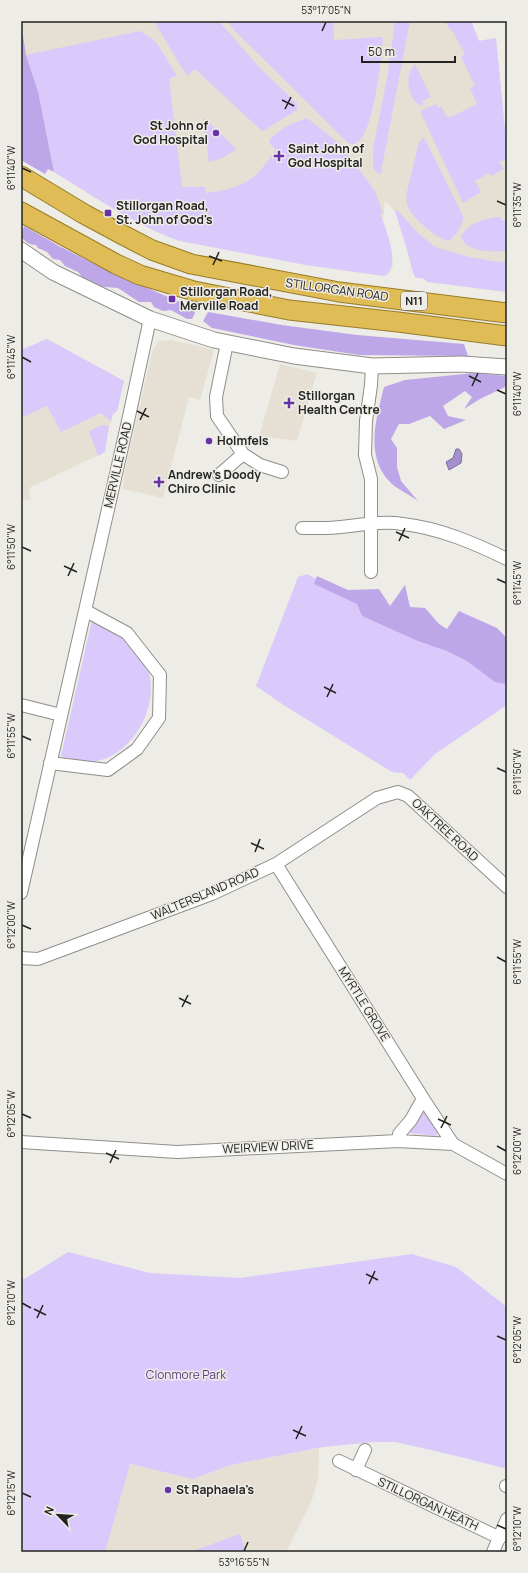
<svg xmlns="http://www.w3.org/2000/svg" width="528" height="1573" font-family="Manrope,sans-serif">
	<style>
		.built { fill: #e5e0d3 }
		.green { fill: #dac9fb }
		.forest { fill: #bea7e9 }
		.water { fill: #a58fcf; stroke: #7e6f9b }
		.lines { fill: none; stroke-linecap: round; stroke-linejoin: round }
		.minor-casing { stroke: #908e89; stroke-width: 14 }
		.tertiary-casing { stroke: #908e89; stroke-width: 17 }
		.trunk-casing { stroke: #987c28; stroke-width: 21 }
		.minor { stroke: #fff; stroke-width: 12 }
		.tertiary { stroke: #fff; stroke-width: 15 }
		.trunk { stroke: #dfbc56; stroke-width: 19 }
		.ticks { fill: none; stroke: #232321; stroke-width: 1.5 }
		.poi-dot { fill: #6731a8; stroke: #eeece6; stroke-width: 1.5 }
		.labels { text-anchor: middle; stroke-width: 3; stroke-linejoin: round; paint-order: stroke }
		.shield { fill: #eeece6; stroke: #605f5c; stroke-width: 1 }
		.shield-label { font-size: 11px; font-weight: bold; fill: #232321 }
		.poi-label { font-size: 12px; font-weight: bold; fill: #232321; stroke: #eeece6; text-anchor: start }
		.street-label { font-size: 12px; fill: #232321; stroke: #eeece6 }
		.park-label { font-size: 12px; fill: #5b3c89; stroke: #eeece6 }
		.neatline { fill: none; stroke: #232321; stroke-width: 1.5 }
		.ticks-label { font-size: 10px; text-anchor: middle; fill: #232321 }
	</style>
	<rect width="100%" height="100%" fill="#eeece6"/>
	<path class="built" d="M22 21H470L479 41 496 38 506 140H507V292L428 282 397 210 395 211 385 201 383 221 391 249 393 266 388 275 384 276 306 265 180 241 168 237 141 223 54 172 38 91 26 55Z
		M47 339 124 381 117 411 113 414 108 431 105 452 29 488 30 501 26 499 21 502V350Z
		M172 340 214 350 200 400 189 397 163 498 123 489 124 475 152 352 158 341Z
		M280 364 317 373 297 441 259 436Z
		M21 1436 129 1464 194 1479 231 1465 319 1448 318 1479 312 1500 286 1552H21Z"/>
	<path class="green" d="M155 21H219L258 66 297 104V110L263 131H262L195 69 187 76 158 28Z
		M227 21H333L334 40 383 37C382 50 373 160 347 142L234 30Z
		M395 21H410L382 167 381 173 379 174 374 170 373 166V149L388 73Z
		M444 21H471L479 41 496 38 506 140H507V159L499 162 504 169 491 176 489 173 475 181 481 192 463 203 420 111 436 104 438 108 441 106 446 116 451 117 477 104 470 88 475 86 461 57 465 54 454 34Z
		M140 31 154 40 158 45 177 76 169 78 182 187H205L206 193C224 191 246 186 259 172 265 165 270 157 276 150L270 144 269 141C279 128 293 123 307 118L341 145 375 191 383 213 380 214C386 228 402 268 384 276L306 265 180 241C138 227 92 195 54 172L38 91 26 55Z
		M415 64 431 97 422 101 423 104 421 106C407 98 404 75 415 64Z
		M203 119H206L236 149 223 158 209 162Z
		M424 137 463 216C464 225 455 235 449 241 438 240 412 218 408 207 406 202 406 197 407 192L419 142Z
		M397 210 417 232 435 247 469 257 498 262 507 261V292L428 282 422 278H416L413 273 407 250 395 211Z
		M495 217H501V220H507V251C492 252 466 253 461 236 469 223 481 220 495 217Z
		M47 339 124 381 117 411 113 414 111 421 101 413 61 432 47 406 21 418V350Z
		M102 425 109 426 105 452 98 456 89 431Z
		M307 574 507 678V705L435 754 410 780 403 773 392 772 285 706 256 686 298 577Z
		M92 620C102 625 116 631 124 638 133 647 144 659 148 670 162 711 124 770 78 761 72 760 66 760 61 756Z
		M423 1108 439 1131 436 1136 410 1133 409 1131Z
		M68 1252 150 1273 240 1278 412 1254 456 1267 507 1307V1469L465 1458 396 1442H374L323 1447 231 1465 193 1479 130 1464 105 1552H21V1279L26 1278Z
		M240 1534 246 1552H190Z"/>
	<path class="forest" d="M21 21 26 55 38 91 54 172 48 169 45 174 21 160Z
		M24 226 59 246 110 272 194 308 195 313 192 319H187L171 310 163 311 154 307 151 302H139L118 288 95 286 82 277 78 272 65 266 60 260 53 259 47 252 38 248 36 245C29 245 26 242 21 237Z
		M208 312 282 325 357 335 464 344 468 356 359 355 294 345 212 328 203 321Z
		M474 373 507 376V386L480 399 464 409 472 397 465 391 443 406 448 416 466 420 444 429 430 416 409 424H399L391 439 397 448V467L401 481 418 501C410 495 399 490 392 484 364 458 376 419 384 387L405 380Z
		M317 576 348 590 379 589 390 606 405 585 410 607 425 608 439 624 447 629 459 611 497 628 507 638V684L495 682 467 661 447 651 418 641 362 616 357 604 314 584Z"/>
	<path class="water" d="M456 449H459L462 454 461 463 449 470 446 462 453 458Z"/>
	<g class="lines">
		<defs>
			<path id="minor" d="M243 454 260 465 282 472
				M219 475 243 454 217 416 216 397 227 343
				M302 528C310 528 319 528 327 528 352 527 378 520 403 524 439 528 474 543 507 559
				M371 572V479L365 455 366 421 371 385 372 366
				M21 705 61 715
				M50 763 108 770 137 749 159 718 160 675 127 633 86 611
				M276 864 424 1100 453 1144
				M21 893 128 421 150 319
				M21 958 38 959 212 894 276 864 377 798 398 792 408 796 507 887
				M398 1141 399 1134 411 1120 420 1104 424 1100
				M21 1142 177 1152 398 1141 453 1144 507 1174
				M339 1461 500 1538
				M356 1470 365 1450
				M506 1486H507
				M493 1552 507 1519"/>
			<path id="tertiary" d="M21 250 53 272 150 319 214 340 294 356 372 366 462 364 507 367"/>
			<path id="trunk" d="M21 176 84 214 123 235 152 250 191 264 339 292 507 313
				M21 212 116 264 140 275 194 291 289 310 398 322 507 336"/>
		</defs>
		<use href="#minor" class="minor-casing"/>
		<use href="#tertiary" class="tertiary-casing"/>
		<use href="#trunk" class="trunk-casing"/>
		<use href="#minor" class="minor"/>
		<use href="#tertiary" class="tertiary"/>
		<use href="#trunk" class="trunk"/>
	</g>
	<path class="ticks" d="M322 31 326 22M282 100 294 106M285 109 291 97M22 168 31 172M497 201 506 205M209 256 222 261M213 265 219 252M22 357 31 362M469 376 481 382M472 386 478 373M497 390 506 394M137 411 149 417M140 420 146 408M396 532 409 538M399 541 405 528M22 547 31 551M64 566 77 572M68 576 74 563M497 579 506 583M324 687 336 693M327 697 333 684M22 736 31 740M497 768 506 772M251 843 264 849M255 852 260 839M22 925 31 929M497 957 506 962M179 998 191 1004M182 1007 188 995M22 1114 31 1118M438 1119 451 1125M441 1128 447 1116M497 1146 506 1151M106 1153 119 1159M110 1163 116 1150M366 1274 378 1280M369 1284 375 1271M22 1303 31 1308M34 1309 46 1315M37 1318 43 1305M497 1336 506 1340M293 1430 306 1436M296 1439 302 1426M22 1493 31 1497M497 1525 506 1529M244 1551 248 1542"/>
	<g class="poi-dot">
		<circle cx="216" cy="133" r="4"/>
		<path d="M277 150h4v4h4v4h-4v4h-4v-4h-4v-4h4z"/>
		<rect x="104" y="209" width="8" height="8" rx="2"/>
		<rect x="168" y="295" width="8" height="8" rx="2"/>
		<path d="M287 397h4v4h4v4h-4v4h-4v-4h-4v-4h4z"/>
		<circle cx="209" cy="441" r="4"/>
		<path d="M157 476h4v4h4v4h-4v4h-4v-4h-4v-4h4z"/>
		<circle cx="168" cy="1490" r="4"/>
	</g>
	<g class="labels">
		<rect class="shield" x="401" y="292" width="26" height="18" rx="3"/>
		<g class="shield-label">
			<text x="414" y="305">N11</text>
		</g>
		<g class="poi-label">
			<text x="208" y="130" text-anchor="end">St John of<tspan x="208" dy="14">God Hospital</tspan></text>
			<text x="288" y="153">Saint John of<tspan x="288" dy="14">God Hospital</tspan></text>
			<text x="116" y="210">Stillorgan Road,<tspan x="116" dy="14">St. John of God's</tspan></text>
			<text x="180" y="296">Stillorgan Road,<tspan x="180" dy="14">Merville Road</tspan></text>
			<text x="298" y="400">Stillorgan<tspan x="298" dy="14">Health Centre</tspan></text>
			<text x="217" y="445">Holmfels</text>
			<text x="168" y="479">Andrew's Doody<tspan x="168" dy="14">Chiro Clinic</tspan></text>
			<text x="176" y="1494">St Raphaela's</text>
		</g>
		<g class="street-label">
			<text transform="translate(337 290) rotate(8)" y="4">STILLORGAN ROAD</text>
			<text transform="translate(118 465) rotate(-77)" y="4">MERVILLE ROAD</text>
			<text transform="translate(445 830) rotate(43)" y="4">OAKTREE ROAD</text>
			<text transform="translate(205 894) rotate(-23)" y="4">WALTERSLAND ROAD</text>
			<text transform="translate(364 1004) rotate(58)" y="4">MYRTLE GROVE</text>
			<text transform="translate(268 1147) rotate(-3)" y="4">WEIRVIEW DRIVE</text>
			<text transform="translate(428 1504) rotate(25)" y="4">STILLORGAN HEATH</text>
		</g>
		<g class="park-label">
			<text x="186" y="1379">Clonmore Park</text>
		</g>
	</g>
	<rect width="528" height="1573" fill="none" stroke="#eeece6" stroke-width="44"/>
	<g transform="translate(58 1515) rotate(295)" stroke="#eeece6" stroke-width="3" paint-order="stroke">
	<path d="M0-3L7 15L0 10L-7 15Z" fill="#232321"/>
	<text y="-6" font-size="11" font-weight="bold" text-anchor="middle" fill="#232321">N</text>
	</g>
	<path d="M362 56v6h93v-6" fill="none" stroke="#232321" stroke-width="2"/>
	<text x="368" y="56" font-size="12" fill="#232321" stroke="#eeece6" stroke-width="3" paint-order="stroke">50 m</text>
	<rect x="22" y="22" width="484" height="1529" class="neatline"/>
	<g class="ticks-label">
		<text x="326" y="14">53°17'05"N</text>
		<text transform="translate(11 168) rotate(-90)" y="4">6°11'40"W</text>
		<text transform="translate(517 205) rotate(-90)" y="4">6°11'35"W</text>
		<text transform="translate(11 357) rotate(-90)" y="4">6°11'45"W</text>
		<text transform="translate(517 394) rotate(-90)" y="4">6°11'40"W</text>
		<text transform="translate(11 547) rotate(-90)" y="4">6°11'50"W</text>
		<text transform="translate(517 583) rotate(-90)" y="4">6°11'45"W</text>
		<text transform="translate(11 736) rotate(-90)" y="4">6°11'55"W</text>
		<text transform="translate(517 772) rotate(-90)" y="4">6°11'50"W</text>
		<text transform="translate(11 925) rotate(-90)" y="4">6°12'00"W</text>
		<text transform="translate(517 962) rotate(-90)" y="4">6°11'55"W</text>
		<text transform="translate(11 1114) rotate(-90)" y="4">6°12'05"W</text>
		<text transform="translate(517 1151) rotate(-90)" y="4">6°12'00"W</text>
		<text transform="translate(11 1303) rotate(-90)" y="4">6°12'10"W</text>
		<text transform="translate(517 1340) rotate(-90)" y="4">6°12'05"W</text>
		<text transform="translate(11 1493) rotate(-90)" y="4">6°12'15"W</text>
		<text transform="translate(517 1529) rotate(-90)" y="4">6°12'10"W</text>
		<text x="244" y="1566">53°16'55"N</text>
	</g>
</svg>
